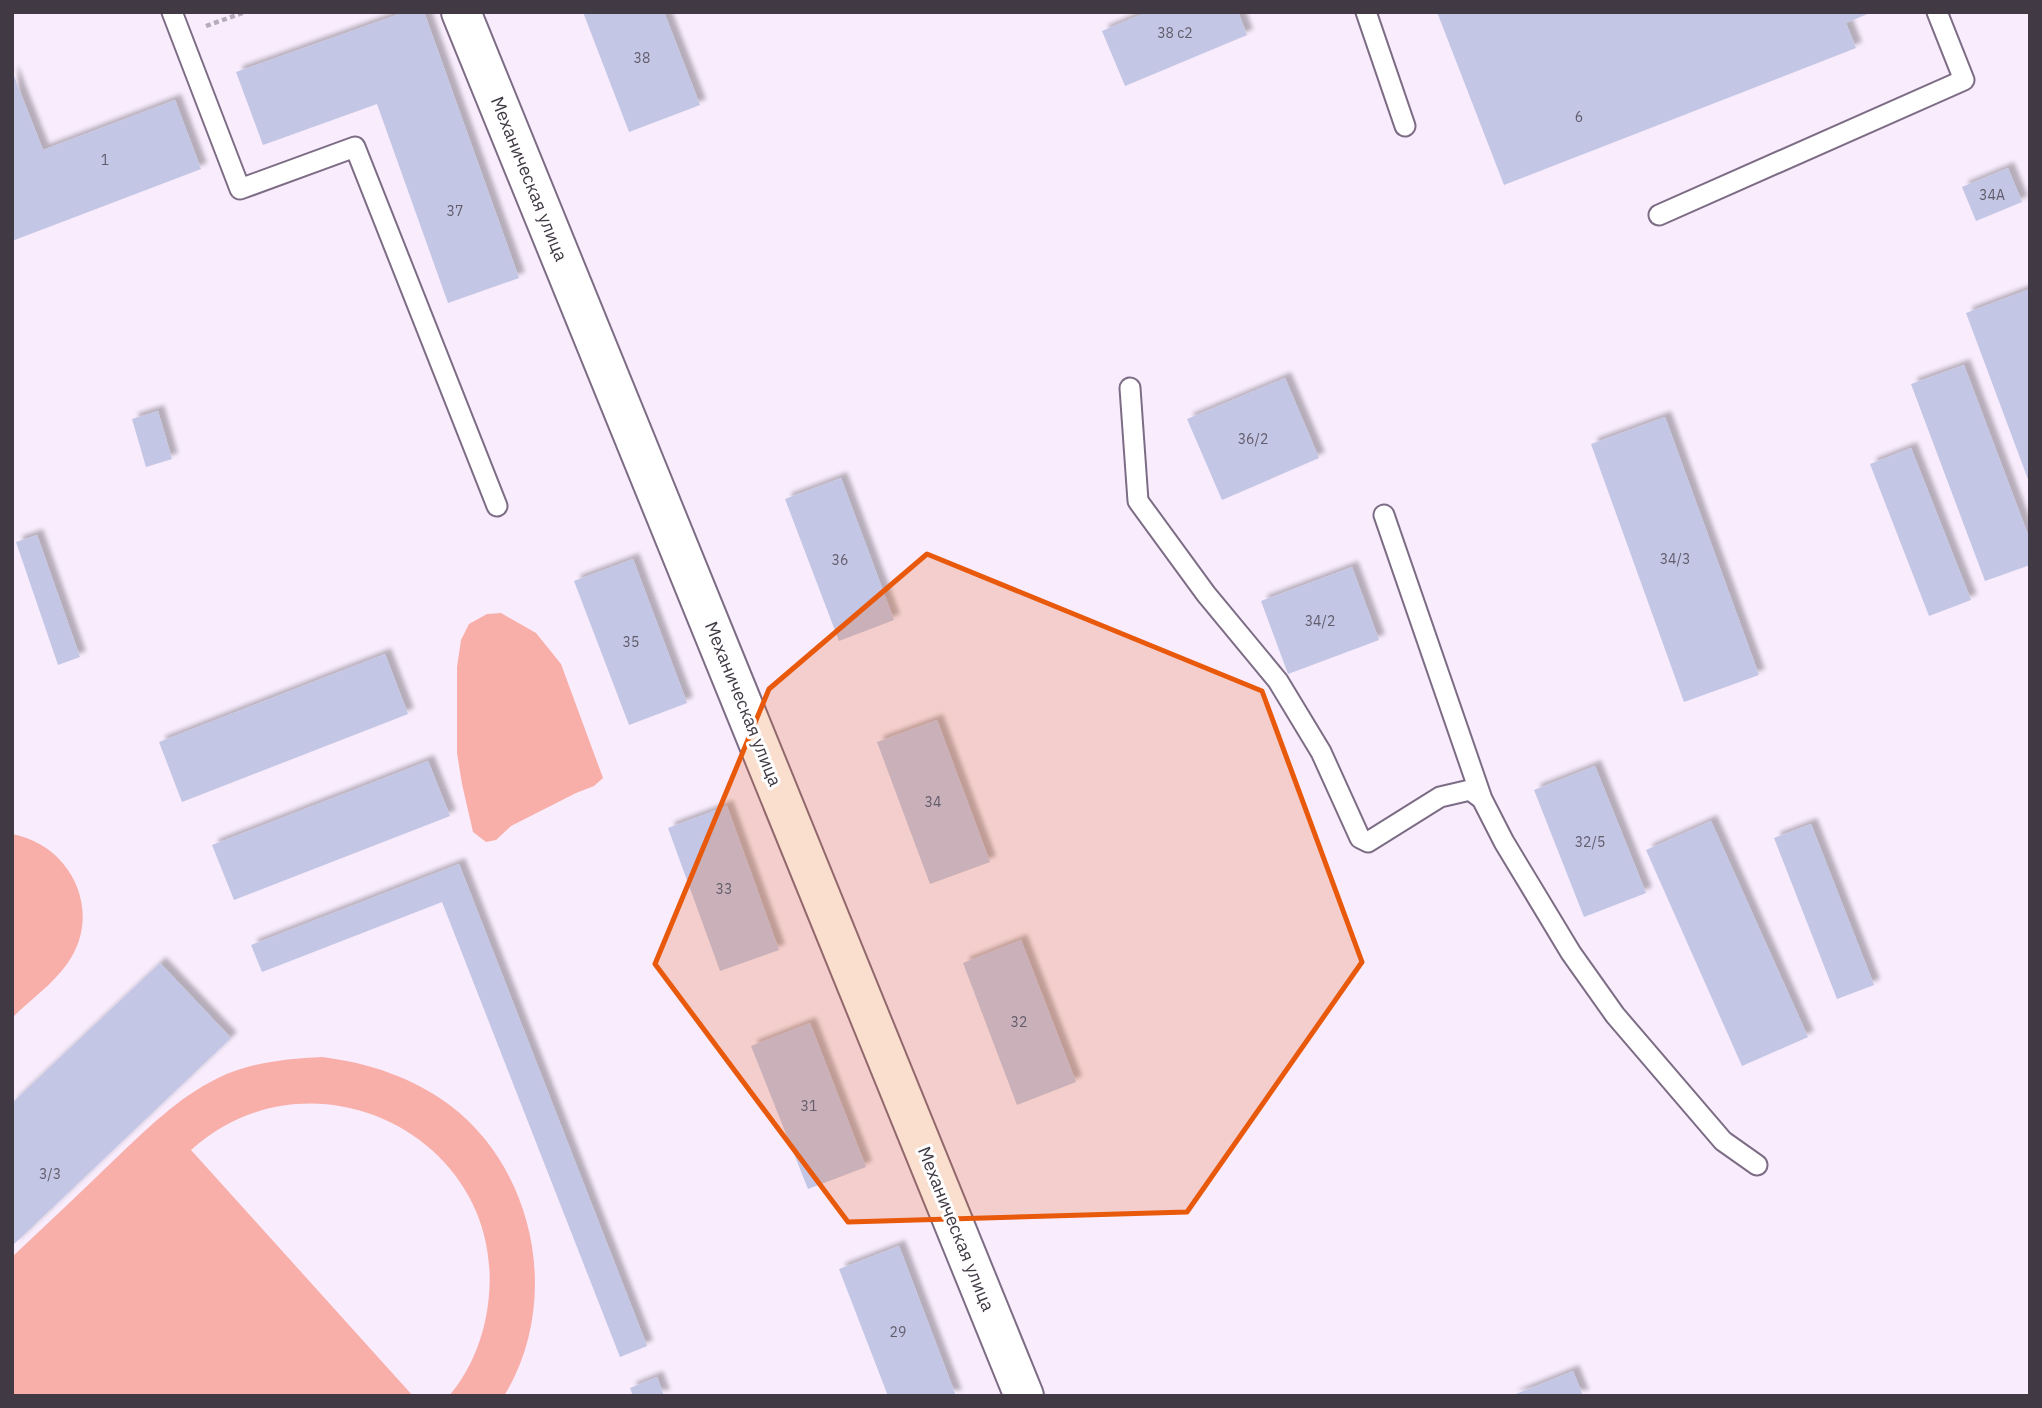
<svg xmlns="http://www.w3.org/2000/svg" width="2042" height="1408" font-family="'IBM Plex Sans',sans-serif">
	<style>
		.green { fill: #f9afa9 }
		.building { fill: #c3c6e4; filter: url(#shadow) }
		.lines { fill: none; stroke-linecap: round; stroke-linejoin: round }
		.service-casing { stroke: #7d6c85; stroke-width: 23 }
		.minor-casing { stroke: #7d6c85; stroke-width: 42 }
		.path { stroke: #b5abba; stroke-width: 4.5; stroke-dasharray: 5 3.5; stroke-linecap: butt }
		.service { stroke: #fff; stroke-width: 19 }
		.minor { stroke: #fff; stroke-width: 38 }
		.marked { fill: #e8590c; fill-opacity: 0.2; stroke: #e8590c; stroke-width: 5; stroke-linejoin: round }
		.labels { text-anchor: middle; stroke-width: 6; stroke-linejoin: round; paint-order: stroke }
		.number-label { font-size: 14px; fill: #625c6c }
		.street-label { font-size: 18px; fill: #413944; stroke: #fefefe }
	</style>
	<defs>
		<filter id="shadow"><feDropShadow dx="6" dy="-6" stdDeviation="2" flood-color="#0004"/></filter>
	</defs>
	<rect width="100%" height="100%" fill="#f8ecfd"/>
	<path class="green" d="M501 613 536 633 561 664 603 778 594 786 576 793 511 826 496 840 486 842 473 832 462 784 457 753V667L461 640 469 624 487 614Z
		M12 834C72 845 104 913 67 964 53 984 30 1000 12 1018Z
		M322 1057C369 1063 412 1077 451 1106 537 1172 561 1304 504 1396H449C471 1370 484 1337 488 1304 510 1139 313 1040 191 1150L413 1396H12V1257C46 1225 80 1193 113 1161 146 1130 177 1098 218 1078 250 1062 286 1059 322 1057Z"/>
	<path class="building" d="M405 12H424L519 278 448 303 377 104 263 145 236 72Z
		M583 12H664L700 105 629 132Z
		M1147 12H1238L1247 35 1125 86 1102 31Z
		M1437 12H1872L1846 23 1856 48 1504 185Z
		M12 71 43 150 175 100 201 169 12 241Z
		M2008 168 2022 202 1976 221 1962 187Z
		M2030 289V482H2029L1966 313Z
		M1964 365 2030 540V565L1985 581 1911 384Z
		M1285 378 1319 458 1222 500 1187 419Z
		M158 411 172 459 146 467 132 419Z
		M1665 417 1759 675 1684 702 1591 444Z
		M1911 448 1971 600 1929 616 1870 464Z
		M841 478 894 620 839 641 785 499Z
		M37 535 80 657 58 665 16 542Z
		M633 559 687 703 629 725 574 581Z
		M1352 567 1379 640 1288 674 1261 601Z
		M385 654 408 714 182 802 159 742Z
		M937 720 990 862 930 884 877 742Z
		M428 761 450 816 234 900 212 845Z
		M1595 766 1646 893 1584 917 1534 790Z
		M727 806 779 950 720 971 668 828Z
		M1711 821 1808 1037 1742 1066 1646 850Z
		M1811 824 1874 985 1837 999 1774 838Z
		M459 864 647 1346 620 1357 442 902 262 972 251 945Z
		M1021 940 1076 1082 1017 1105 963 963Z
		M160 963 231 1038 12 1246V1103Z
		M810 1023 866 1167 808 1189 751 1046Z
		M899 1246 956 1396H888L839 1269Z
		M1573 1371 1583 1396H1511Z
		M657 1377 664 1396H633L630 1388Z"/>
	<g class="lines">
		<defs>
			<path id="service" d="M172 12 240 189 355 147 497 506
				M1366 12 1405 126
				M1659 215 1964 80 1937 12
				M1130 388 1138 501 1206 594 1278 681 1321 752 1360 838 1368 842 1440 797 1470 790 1482 799 1504 842 1571 953 1615 1015 1723 1141 1757 1165
				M1384 515 1482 799"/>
			<path id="minor" d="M461 12 1024 1396"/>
		</defs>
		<use href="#service" class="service-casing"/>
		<use href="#minor" class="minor-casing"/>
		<path class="path" d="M206 26 245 12"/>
		<use href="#service" class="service"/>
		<use href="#minor" class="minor"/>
	</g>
	<path class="marked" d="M927 554 1262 691 1362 962 1187 1212 848 1222 655 964 769 689Z"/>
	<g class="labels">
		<g class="number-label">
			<text x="1175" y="38">38 с2</text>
			<text x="642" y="63">38</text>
			<text x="1579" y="122">6</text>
			<text x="105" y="165">1</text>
			<text x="1992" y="200">34А</text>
			<text x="455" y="216">37</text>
			<text x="1253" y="444">36/2</text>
			<text x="1675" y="564">34/3</text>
			<text x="840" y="565">36</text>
			<text x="1320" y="626">34/2</text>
			<text x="631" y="647">35</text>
			<text x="933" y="807">34</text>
			<text x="1590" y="847">32/5</text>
			<text x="724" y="894">33</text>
			<text x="1019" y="1027">32</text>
			<text x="809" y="1111">31</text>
			<text x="50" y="1179">3/3</text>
			<text x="898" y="1337">29</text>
		</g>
		<g class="street-label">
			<text transform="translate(529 179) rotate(68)" y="6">Механическая улица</text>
			<text transform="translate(743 704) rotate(68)" y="6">Механическая улица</text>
			<text transform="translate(956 1229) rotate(68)" y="6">Механическая улица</text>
		</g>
	</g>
	<rect width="2042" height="1408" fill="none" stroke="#413944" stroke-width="28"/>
</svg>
